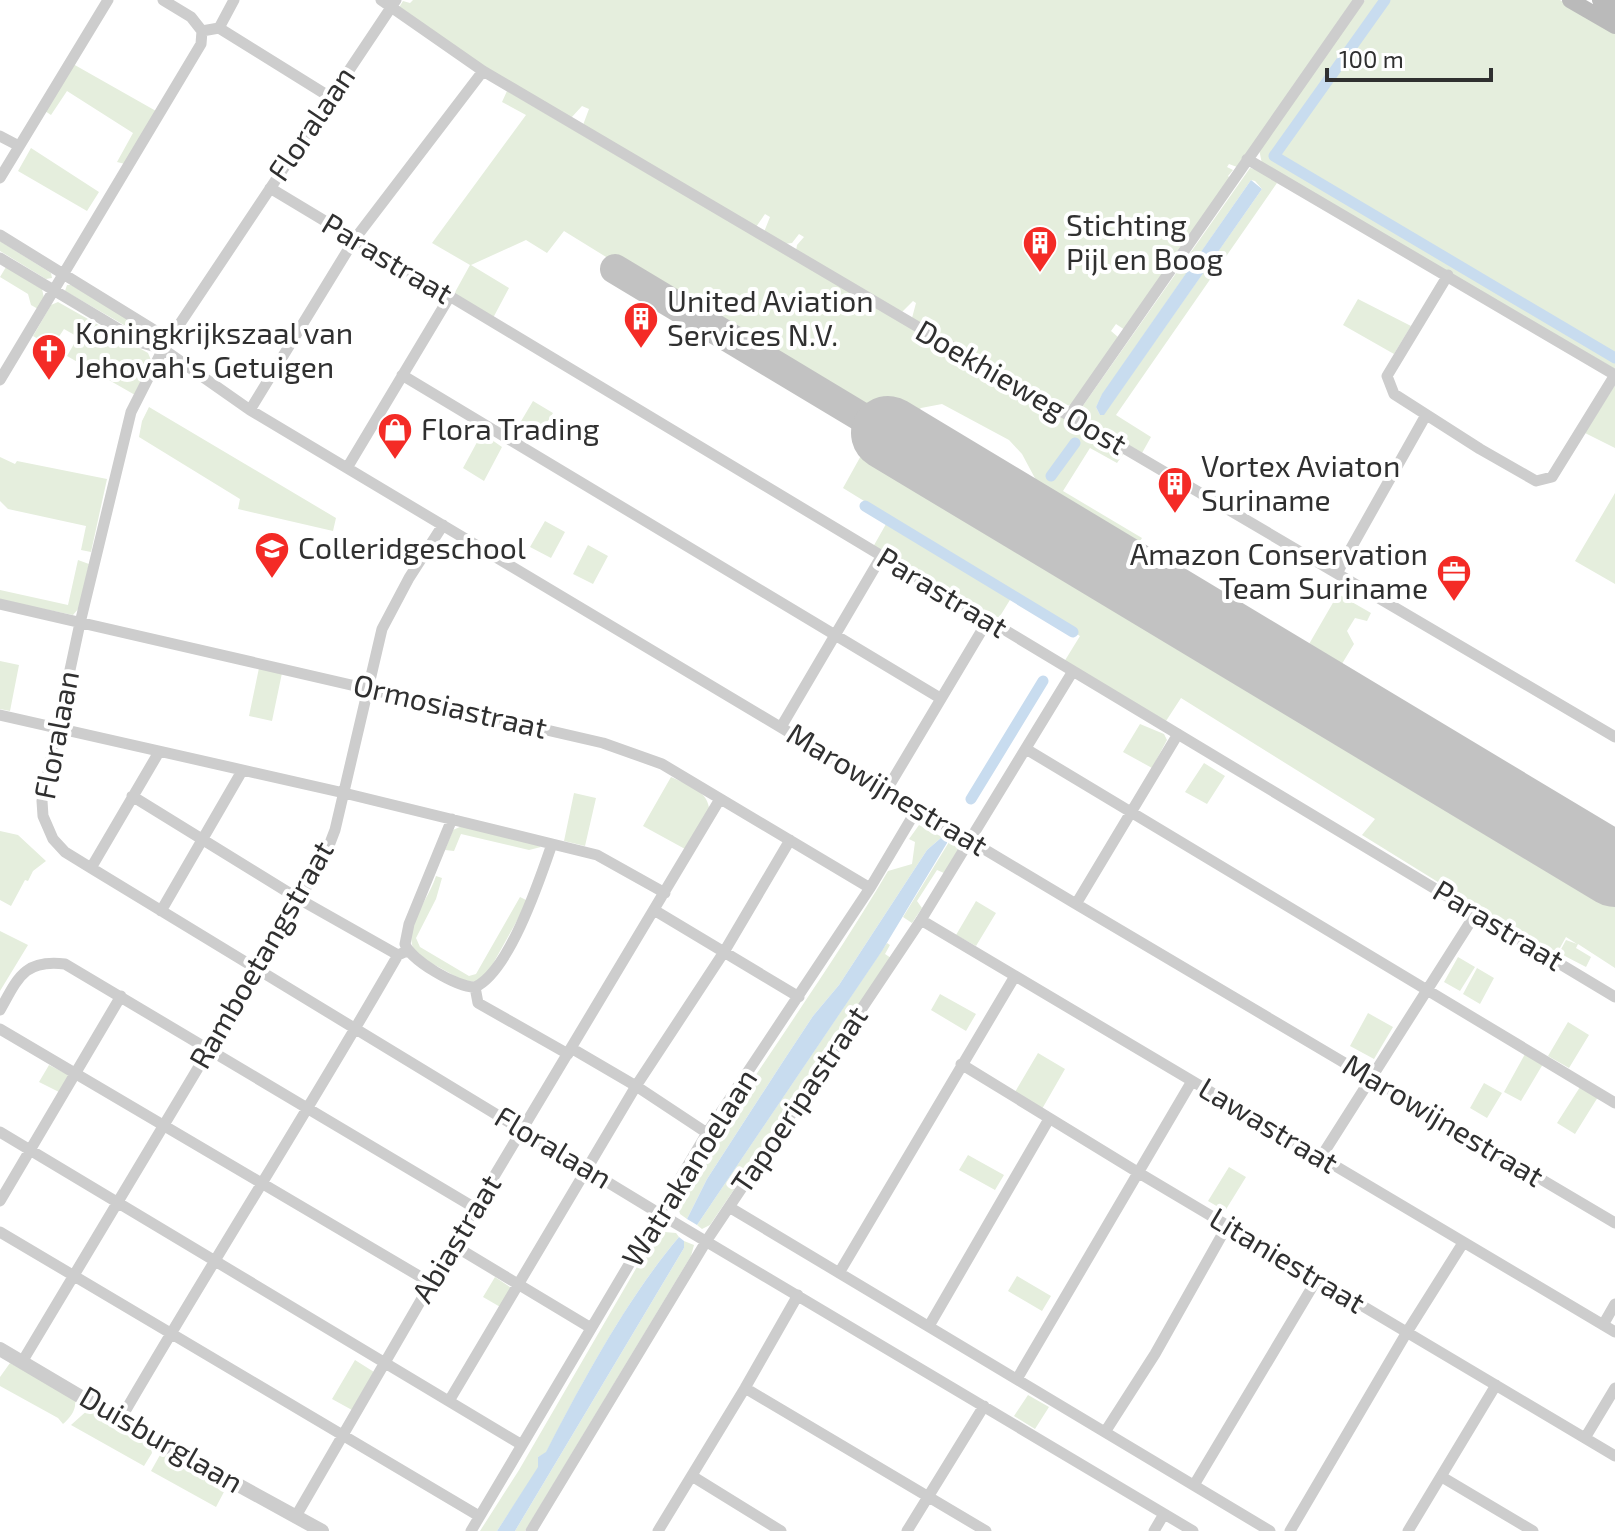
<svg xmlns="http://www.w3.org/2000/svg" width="1615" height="1531" font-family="'Exo 2',sans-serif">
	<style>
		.green { fill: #e5eedd; fill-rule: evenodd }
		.water { fill: #c8dcef }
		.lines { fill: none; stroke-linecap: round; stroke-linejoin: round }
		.canal { stroke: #c8dcef; stroke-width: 11 }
		.taxiway { stroke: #c2c2c2; stroke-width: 30 }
		.runway { stroke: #c2c2c2; stroke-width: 74 }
		.minor { stroke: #cdcdcd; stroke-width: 11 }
		.tertiary { stroke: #cdcdcd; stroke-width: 14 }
		.secondary { stroke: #bababa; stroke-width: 16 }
		.labels { text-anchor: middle; stroke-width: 8; stroke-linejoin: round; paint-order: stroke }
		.street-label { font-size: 30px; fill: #303030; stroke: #fff }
		.poi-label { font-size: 30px; fill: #303030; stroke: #fff; text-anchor: start }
	</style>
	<rect width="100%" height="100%" fill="#fff"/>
	<path class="green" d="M413 0H1353L1237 167 1229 164 1227 167 1233 170 1228 176 1230 178 1125 330 1116 324 1111 331 1118 337 1072 405 1063 406 912 318 916 303 913 301 902 312 796 251 797 245 804 237 799 234 792 243 784 244 764 232 770 217 765 214 756 227 583 125 589 109 582 106 571 118 412 24 398 9 403 1 410 3Z
		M1365 0H1560L1615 33V369L1262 164 1259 149Z
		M73 64 156 111 125 164 117 162 133 133 67 91 51 115 45 111Z
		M507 91 1124 453 1117 463 1090 448 1063 491 1142 538 1129 558 1052 510 1022 454 1009 440 942 404 921 408 904 423 885 417 676 289 671 297 564 231 547 253 526 240 471 265 509 288 493 318 454 294 470 265 432 243 526 115 502 102Z
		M31 148 99 192 87 211 18 171Z
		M1250 168 1259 170 1277 183 1116 415 1151 437 1142 453 1088 422 1083 414 1082 407ZM1251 180 1255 181 1262 189 1104 414 1100 415 1096 407 1102 395Z
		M0 241 51 273 52 278 46 279 0 251Z
		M6 267 42 289 44 298 38 309 31 305 28 294 0 277Z
		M67 285H71L150 332 153 339 150 340 65 291Z
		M1358 299 1411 326 1394 354 1343 325Z
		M58 302 148 353 151 360 135 395 67 356 78 337 64 329 52 347 33 336 51 305Z
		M1615 385V448L1585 433Z
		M533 401 553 413 536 440 517 428Z
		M149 407 336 518 333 531 238 509 240 499 139 437 142 421Z
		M482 433 502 447 484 481 463 468Z
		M863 452 1615 905V968L1578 944 1576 948 1591 957 1586 967 1559 953 1566 940 1577 944 1566 937 1556 955 1362 835 1375 819 1181 698 1166 721 1064 662 1080 636 1013 595 997 621 873 547 890 517 843 488Z
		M0 457 15 464 17 461 107 479 91 552 81 550 86 526 8 509 0 501Z
		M1615 493V584L1575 561Z
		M545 521 565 532 551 558 530 547Z
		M588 545 608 556 593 584 573 574Z
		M1157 547 1180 560 1192 583 1189 594 1145 567Z
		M78 560 89 564 79 608 73 615 0 600V590L68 605Z
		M1338 594 1371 613 1367 621 1355 618 1347 631 1354 644 1334 677 1301 658Z
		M0 661 19 665 10 711 0 709Z
		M259 668 282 673 272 721 249 716Z
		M1140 724 1164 734 1167 740 1152 768 1123 752Z
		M1204 763 1225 776 1207 804 1185 792Z
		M671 777C686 784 707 790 709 808L685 849 643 826Z
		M574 793 596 798 585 846 564 841Z
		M919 825 942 837 927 850 839 985 813 1016 782 1063 707 1179 687 1219 680 1214 677 1203 680 1193C746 1084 823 981 888 871L912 864 915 842 909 839Z
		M462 826 537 844 541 847 529 850 461 834 454 851 445 850 453 830Z
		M0 831 18 835 46 861 33 871 28 881 25 880 11 906 0 900Z
		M949 842 959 848 944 873 937 870 917 901 922 908 912 923 903 917Z
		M436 876 442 878 436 899 416 938 420 947 469 976 476 974 520 897 528 901 490 969 477 982 464 981 422 958C394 939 429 900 436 876Z
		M976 901 996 913 976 946 956 935Z
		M0 931 28 945 0 991Z
		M887 943 890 945 885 954 891 958 710 1225 702 1229 697 1225Z
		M1458 957 1475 967 1460 991 1444 982Z
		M1477 968 1494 978 1480 1004 1463 994Z
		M940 994 976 1014 966 1031 931 1010Z
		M1368 1013 1393 1027 1374 1059 1350 1046Z
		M1568 1022 1589 1035 1569 1068 1548 1056Z
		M1038 1053 1065 1069 1042 1109 1015 1092Z
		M1525 1054 1543 1064 1521 1101 1504 1092Z
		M49 1065 69 1075 59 1092 39 1082Z
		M1484 1083 1502 1093 1487 1118 1470 1108Z
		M1580 1087 1598 1097 1575 1134 1557 1123Z
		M968 1155 1004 1175 995 1190 959 1170Z
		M1229 1167 1246 1177 1225 1211 1208 1201Z
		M665 1232 676 1233 679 1237C628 1297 582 1382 546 1453L538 1457 539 1467 497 1531H480L519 1470 652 1241Z
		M684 1241 694 1245 691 1256 525 1531H515L684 1248Z
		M1017 1276 1051 1296 1042 1311 1008 1291Z
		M495 1277 513 1289 502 1308 483 1297Z
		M355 1360 374 1372 352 1410 332 1399Z
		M10 1363 75 1398C77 1409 71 1417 63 1424L58 1418 0 1386V1377Z
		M1028 1395 1049 1407 1035 1429 1014 1416Z
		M90 1408 150 1443 152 1453 144 1466 71 1425Z
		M165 1453 224 1484 225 1490 216 1507 151 1471 160 1455Z"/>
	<path class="water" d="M1251 180 1262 189 1104 415H1100L1096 407 1102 394Z
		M942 837 947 840V843L882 951 697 1225 687 1219 707 1179 782 1063 813 1016 839 985 927 850Z
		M679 1237 684 1241V1248L515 1531H497L538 1467V1457L546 1452C582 1382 628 1297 679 1237Z"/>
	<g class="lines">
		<path class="canal" d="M1385 0 1274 156 1615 358
			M1051 476 1075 443
			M865 506 1073 632
			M971 799 1043 681"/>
		<path class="taxiway" d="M615 269 888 433"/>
		<path class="runway" d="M888 433 1615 870"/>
		<path class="minor" d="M163 0 191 17 202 31
			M381 0 483 71 1615 737
			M396 0 163 349 131 412 80 623 42 801 43 816 53 839 65 852 91 868 660 1214 1193 1531
			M219 28 330 97
			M202 31 219 28 234 0
			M0 136 19 146
			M1247 159 1615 375 1552 477 1536 481 1480 449 1394 394 1387 376 1448 275
			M0 178 108 0
			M270 188 1615 997
			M0 235 154 330 163 349
			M0 258 142 343 163 349 250 410 1076 904 1615 1223
			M402 375 940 698
			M0 380 201 44 202 31
			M250 410 354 240 483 71
			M1069 416 1359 0
			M347 468 450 296
			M1337 573 1426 415
			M0 604 603 743 662 764 870 888
			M0 715 344 793 597 855 665 893
			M781 727 881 557
			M1026 749 1615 1103
			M886 791 988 620
			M132 796 299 899 398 955 407 951
			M452 819 409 924 405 944C410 960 458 988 475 987
			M91 868 159 752
			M1076 904 1178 734
			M654 910 799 997
			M161 911 242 771
			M921 920 1615 1332
			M475 987C509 972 540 879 552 844
			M475 987 478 1003 568 1054
			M0 1010C18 978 24 959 65 964L475 1208
			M0 1029 431 1283
			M571 1048 636 1086 707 1133
			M961 1064 1139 1173 1615 1456
			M0 1132 522 1445
			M1321 1157 1476 913
			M0 1201 121 996
			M729 1207 1270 1531
			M0 1232 479 1516
			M453 1245 591 1328
			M839 1273 1015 976
			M1603 1325 1615 1304
			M929 1326 1049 1119
			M22 1362 325 856 335 830 382 629 409 578 443 525
			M1017 1379 1192 1081
			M745 1388 986 1531
			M449 1401 636 1086 724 952 790 840
			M120 1420C211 1263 308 1112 398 955
			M1105 1432 1155 1354 1227 1226
			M1585 1438 1615 1388
			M692 1476 781 1531
			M1442 1477 1533 1531
			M1194 1485 1317 1279
			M296 1516 453 1245 720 799
			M471 1531 707 1133 870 888 917 809
			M531 1531 707 1240 921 920 1073 671
			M658 1531 745 1388 798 1295
			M907 1531 984 1406
			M1154 1531 1164 1514
			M1290 1531 1407 1332 1463 1243
			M1408 1531 1496 1385"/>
		<path class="tertiary" d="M0 1349 120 1420 322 1531"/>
		<path class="secondary" d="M1570 0 1615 26
			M1600 0 1615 9"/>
	</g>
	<defs>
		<symbol id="building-pin" viewBox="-11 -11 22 30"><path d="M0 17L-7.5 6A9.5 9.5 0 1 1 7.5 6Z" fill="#f42b26" stroke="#fff"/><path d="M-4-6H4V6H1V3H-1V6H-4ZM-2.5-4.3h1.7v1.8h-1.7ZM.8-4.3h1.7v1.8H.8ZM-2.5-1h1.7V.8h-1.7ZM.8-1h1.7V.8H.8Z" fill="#fff"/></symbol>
		<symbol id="church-pin" viewBox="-11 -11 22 30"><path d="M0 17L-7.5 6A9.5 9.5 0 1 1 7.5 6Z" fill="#f42b26" stroke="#fff"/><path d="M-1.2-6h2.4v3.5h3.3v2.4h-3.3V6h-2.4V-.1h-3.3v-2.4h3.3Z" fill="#fff"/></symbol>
		<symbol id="shop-pin" viewBox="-11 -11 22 30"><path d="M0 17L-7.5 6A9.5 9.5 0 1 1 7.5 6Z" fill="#f42b26" stroke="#fff"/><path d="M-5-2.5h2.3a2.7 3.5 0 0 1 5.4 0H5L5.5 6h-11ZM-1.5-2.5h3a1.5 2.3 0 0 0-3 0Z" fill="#fff"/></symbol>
		<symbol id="school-pin" viewBox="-11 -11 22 30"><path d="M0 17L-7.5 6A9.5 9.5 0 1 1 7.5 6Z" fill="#f42b26" stroke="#fff"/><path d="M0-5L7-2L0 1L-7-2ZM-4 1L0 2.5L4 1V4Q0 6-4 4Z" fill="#fff"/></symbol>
		<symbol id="office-pin" viewBox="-11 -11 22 30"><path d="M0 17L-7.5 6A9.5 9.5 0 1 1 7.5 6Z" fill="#f42b26" stroke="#fff"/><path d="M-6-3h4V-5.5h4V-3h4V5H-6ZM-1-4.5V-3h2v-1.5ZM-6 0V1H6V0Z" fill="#fff"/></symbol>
	</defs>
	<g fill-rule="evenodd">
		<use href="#building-pin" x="1020" y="223" width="40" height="54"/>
		<use href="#building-pin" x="621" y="299" width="40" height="54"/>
		<use href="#church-pin" x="29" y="331" width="40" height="54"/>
		<use href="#shop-pin" x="375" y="410" width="40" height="54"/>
		<use href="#building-pin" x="1155" y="464" width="40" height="54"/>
		<use href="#school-pin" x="252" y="529" width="40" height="54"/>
		<use href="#office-pin" x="1434" y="552" width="40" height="54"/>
	</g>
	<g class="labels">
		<g class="street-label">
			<text transform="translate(312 124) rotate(-56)" y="10">Floralaan</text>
			<text transform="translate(387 259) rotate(31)" y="10">Parastraat</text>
			<text transform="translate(1021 388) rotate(30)" y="10">Doekhieweg Oost</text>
			<text transform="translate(942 593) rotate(31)" y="10">Parastraat</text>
			<text transform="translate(450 707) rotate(13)" y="10">Ormosiastraat</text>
			<text transform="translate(57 735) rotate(-79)" y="10">Floralaan</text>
			<text transform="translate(887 790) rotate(31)" y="10">Marowijnestraat</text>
			<text transform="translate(1498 926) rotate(31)" y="10">Parastraat</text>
			<text transform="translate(262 955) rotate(-60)" y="10">Ramboetangstraat</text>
			<text transform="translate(800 1100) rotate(-56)" y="10">Tapoeripastraat</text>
			<text transform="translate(1443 1121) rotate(31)" y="10">Marowijnestraat</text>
			<text transform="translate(1268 1126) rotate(31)" y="10">Lawastraat</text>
			<text transform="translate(553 1148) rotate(31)" y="10">Floralaan</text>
			<text transform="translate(690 1168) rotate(-58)" y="10">Watrakanoelaan</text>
			<text transform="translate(457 1239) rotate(-59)" y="10">Abiastraat</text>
			<text transform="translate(1287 1261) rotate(31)" y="10">Litaniestraat</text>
			<text transform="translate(161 1440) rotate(30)" y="10">Duisburglaan</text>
		</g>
		<g class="poi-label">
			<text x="1066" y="236">Stichting<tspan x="1066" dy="34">Pijl en Boog</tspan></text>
			<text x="667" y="312">United Aviation<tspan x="667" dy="34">Services N.V.</tspan></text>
			<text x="75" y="344">Koningkrijkszaal van<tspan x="75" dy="34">Jehovah's Getuigen</tspan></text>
			<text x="421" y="440">Flora Trading</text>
			<text x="1201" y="477">Vortex Aviaton<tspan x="1201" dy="34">Suriname</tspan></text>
			<text x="298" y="559">Colleridgeschool</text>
			<text x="1428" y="565" text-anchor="end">Amazon Conservation<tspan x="1428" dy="34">Team Suriname</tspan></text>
		</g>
	</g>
	<path d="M1327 68v12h164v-12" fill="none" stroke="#303030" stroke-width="4"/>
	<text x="1339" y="68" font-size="24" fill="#303030" stroke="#ffffff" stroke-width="6" paint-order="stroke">100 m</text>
</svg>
